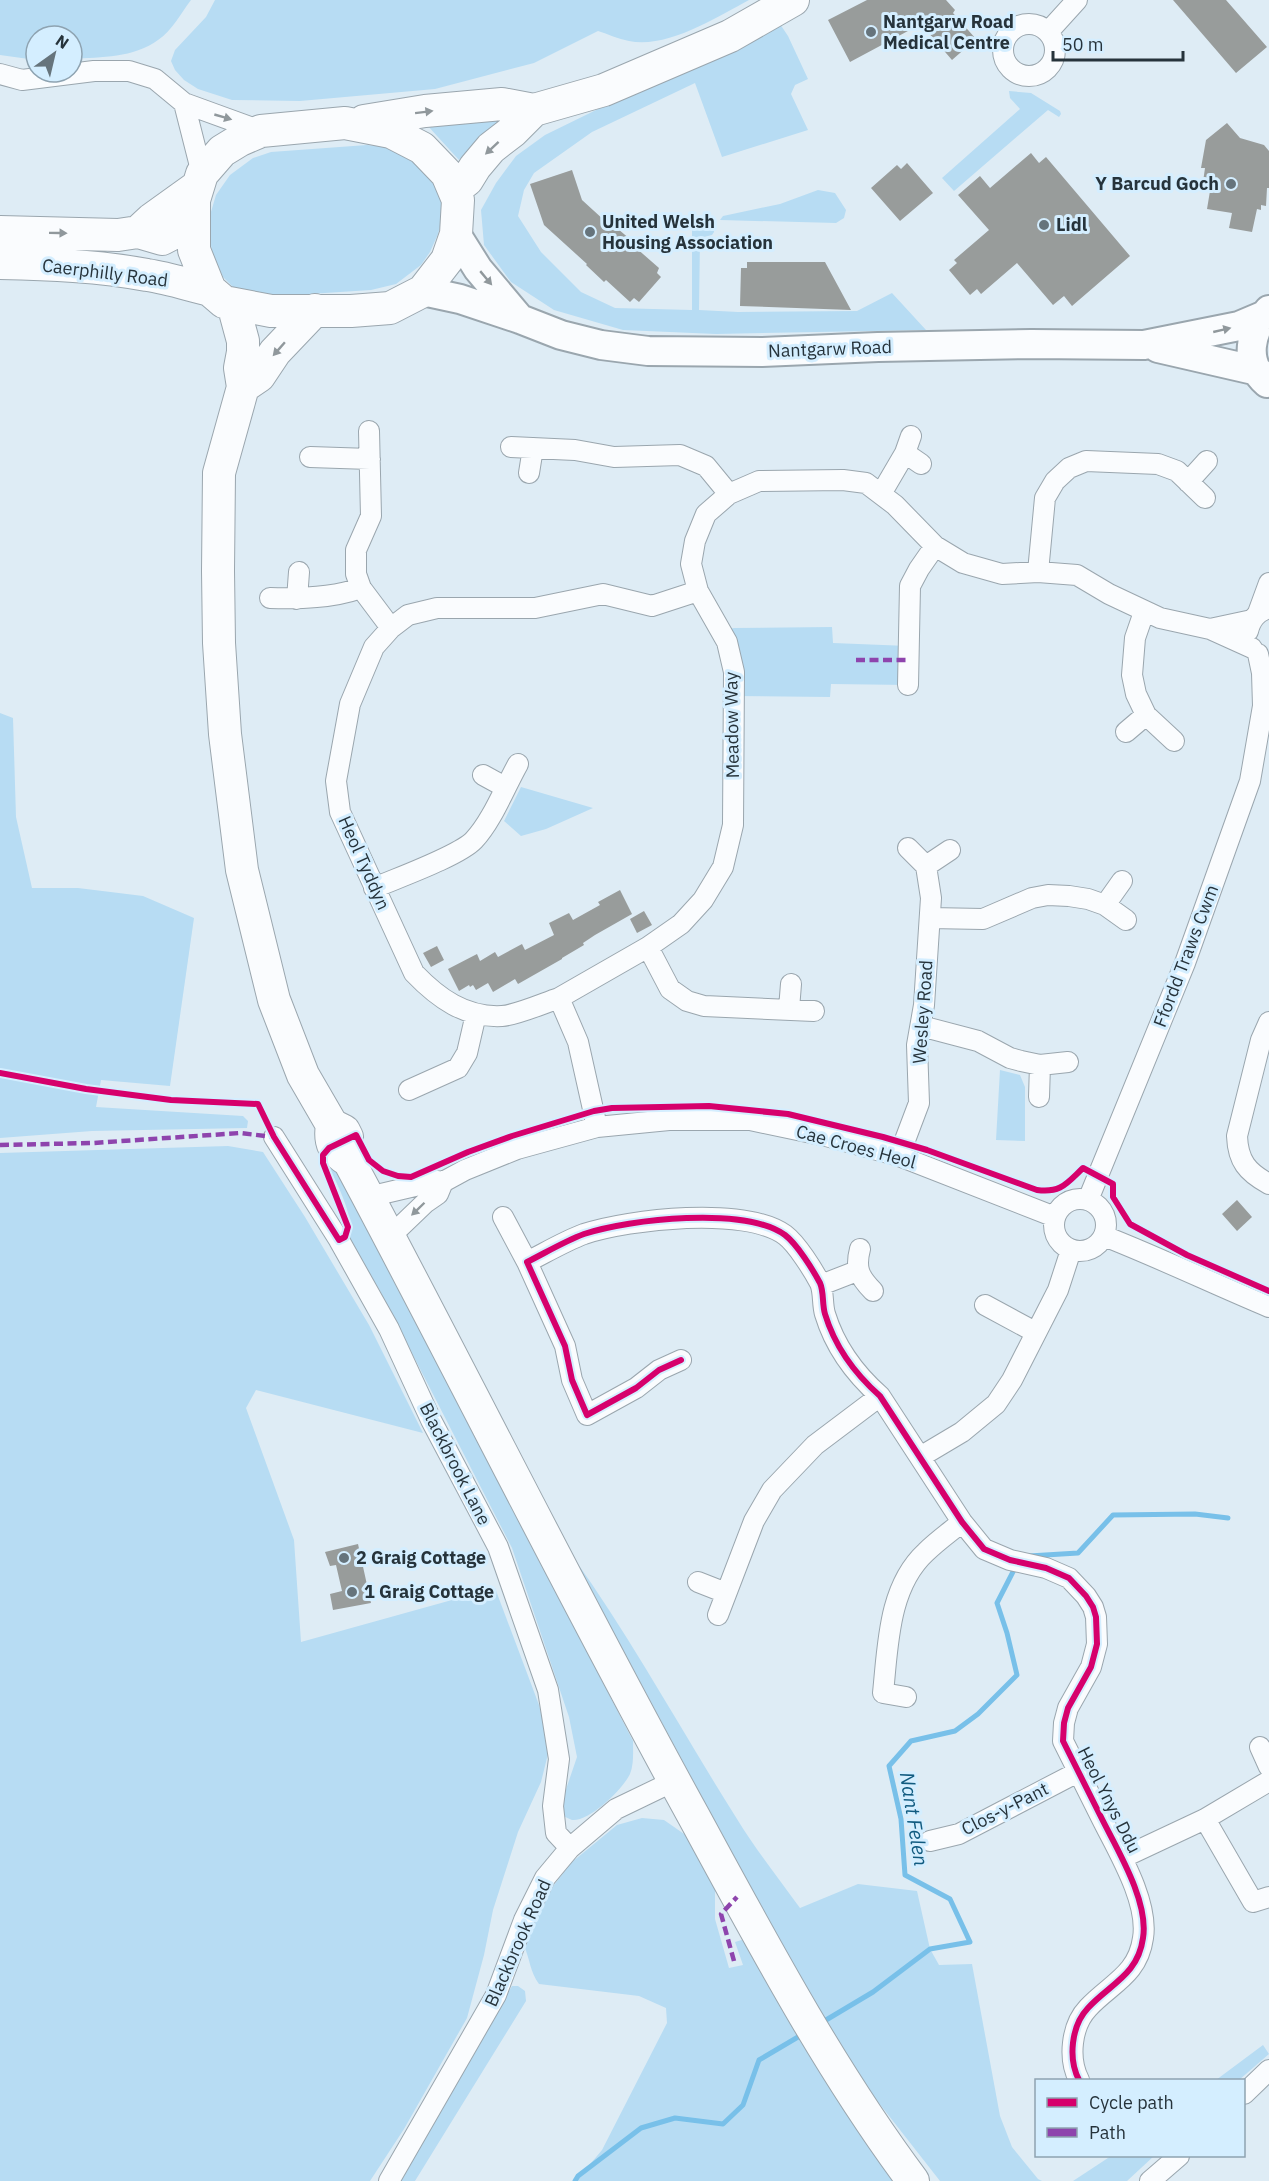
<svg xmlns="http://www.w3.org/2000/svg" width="1269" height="2181" font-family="'IBM Plex Sans',sans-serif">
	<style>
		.green { fill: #b7dcf3 }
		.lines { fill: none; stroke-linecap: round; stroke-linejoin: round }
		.stream { stroke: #78c0e9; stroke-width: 5 }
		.building { fill: #989c9b }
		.minor-casing { stroke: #9aa6ae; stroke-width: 22 }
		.secondary-casing { stroke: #9aa6ae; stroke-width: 32 }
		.primary-casing { stroke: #9aa6ae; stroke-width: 34 }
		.minor { stroke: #fafcfe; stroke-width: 20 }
		.secondary { stroke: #fafcfe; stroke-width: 28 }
		.primary { stroke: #fafcfe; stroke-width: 32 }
		.quiet { stroke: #8e44ad; stroke-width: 4.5; stroke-dasharray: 9 4.5; stroke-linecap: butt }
		.cycleway-casing { stroke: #d4eeff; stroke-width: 10 }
		.cycleway { stroke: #d6006c; stroke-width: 6 }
		.oneway { fill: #90989c }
		.poi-dot { fill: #66747c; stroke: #d4eeff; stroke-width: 2 }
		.labels { text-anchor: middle; stroke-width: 6; stroke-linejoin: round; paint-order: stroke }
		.poi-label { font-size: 18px; font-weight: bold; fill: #26333b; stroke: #d4eeff; text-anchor: start }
		.street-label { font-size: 18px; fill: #26333b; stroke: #d4eeff }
		.water-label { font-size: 20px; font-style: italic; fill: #115b80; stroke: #d4eeff }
	</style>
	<rect width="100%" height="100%" fill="#deecf5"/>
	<path class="green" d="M0 0H191C181 13 172 31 158 40 133 58 102 57 72 59V36H36V60L0 55Z
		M215 0H749C717 17 667 49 629 41 618 39 608 34 598 31L534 63 435 89 300 101 232 100 198 89 184 80 175 70 171 61 175 50 206 17Z
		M778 21 788 36 808 79 795 85 791 94 808 130 722 157 695 83 592 132 534 173 524 190 518 216 541 252 581 292 615 308 692 310V229L685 228 713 219 714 232 712 235 700 238 699 310 738 312 857 311 892 293 926 330 716 334 623 330 554 310 511 282 484 245 481 210 496 183 516 156 545 135Z
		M1009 91 1031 93 1060 111 1061 114 1059 117 1048 110 954 191 942 178 1020 109 1010 98Z
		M507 116 477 140 459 160 427 125Z
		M367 145 385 147 424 165 443 195 442 219 438 234 430 252 421 265 396 284 371 290 263 297 239 292 232 286 223 277 212 253 208 222 216 195 230 175 253 158 271 152Z
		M818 190 835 193 846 210 844 218 836 223 720 220 723 216 780 204Z
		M832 627 833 643 908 646V685L831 684 830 697 733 696 721 631 734 628Z
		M0 713 13 718 16 817 32 888H78L143 896 194 918 170 1086 101 1080 96 1107 243 1116 248 1121 247 1128 92 1131 0 1138Z
		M521 787 593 808 546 829 521 836 504 821Z
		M1000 1070 1020 1075 1025 1087V1141L996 1140Z
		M228 1146 263 1152 305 1217 369 1325 423 1433 256 1390 246 1408 294 1540 301 1642 495 1588 539 1705 547 1735 548 1754 541 1782 518 1832 493 1910 484 1955 467 2018 404 2129 370 2181H0V1153Z
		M330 1152 633 1741C633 1752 634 1764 630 1774 623 1789 589 1822 572 1820 569 1819 566 1817 563 1816L561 1804 577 1757 569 1717 512 1548 379 1289 347 1240C358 1219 335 1181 326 1161Z
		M573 1557C633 1641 682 1732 737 1819 756 1850 779 1879 800 1908L858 1884 917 1891 930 1949 939 1965 972 1964 1000 2116 1012 2147 1038 2179 1042 2181H940L864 2084 793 1967Z
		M642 1818 664 1820 687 1836 715 1883V1919L729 1968 743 1965 735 1942 748 1938 897 2181H576L602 2150 667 2023 666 2008 639 1996 539 1984C530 1972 530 1959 524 1946L532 1926 550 1890 572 1862 617 1825Z
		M512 1986H518L525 1991 526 2001 415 2181H397Z
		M1263 2045 1269 2054 1239 2080H1216Z
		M1111 2156H1154L1127 2181H1073Z"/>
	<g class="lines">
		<path class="stream" d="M1029 1556 1078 1553 1113 1515 1195 1514 1228 1518
			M821 2023 873 1992 930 1949 970 1942 950 1899 905 1875 901 1819 889 1766 911 1741 955 1731 978 1714 1017 1675 1007 1633 997 1603 1016 1566
			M575 2181 578 2176 641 2128 675 2118 723 2124 743 2105 759 2060 803 2034"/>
	</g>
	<path class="building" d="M867 0H946L955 10 953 13 976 39 952 60 921 24 850 62 828 20Z
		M1173 0H1226L1267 47 1236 73Z
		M1227 123 1240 138 1264 145 1269 151V188H1267L1266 206 1261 205V210L1257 209 1252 232 1229 228 1232 213 1207 209 1210 191 1202 189 1205 168H1201L1206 140Z
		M1031 153 1039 163 1046 157 1130 256 1072 306 1064 296 1053 305 1017 263 981 294 977 289 970 295 949 270 957 263 954 260 989 230 958 195 980 176 990 188Z
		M907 163 933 193 900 221 871 188 897 165 901 169Z
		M572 170 582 200 616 231 618 229 637 245 635 247 659 268 657 273 661 277 639 302 634 298 630 302 606 280 604 282 586 265 587 264 544 225 530 184Z
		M747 262H825L851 310 740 306 741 268H747Z
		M620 890 632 914 595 935 583 943 584 945 562 958V959L518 984 515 979 493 992 488 983 476 990 473 985 470 987 469 985 459 991 448 969 477 954 480 961 495 952 498 957 522 944 525 950 554 935 549 923 569 913 573 920 600 905 598 902Z
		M644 911 652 925 637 933 630 919Z
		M437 946 444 960 431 967 423 953Z
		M1237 1200 1252 1217 1237 1231 1222 1214Z
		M358 1544 371 1603 333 1610 330 1594 342 1591 336 1565 330 1566 325 1552Z"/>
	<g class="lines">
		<defs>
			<path id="minor" d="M1003 50a26 26 0 1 1 52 0a26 26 0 1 1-52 0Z
				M1048 32 1077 0
				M0 74 22 80 94 71H129L155 79 184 103 261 131
				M184 103 202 174
				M369 431 371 516 356 550V574L361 588 391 628
				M511 447 575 450 614 457 680 455 706 466 729 494
				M905 453 921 464
				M310 457 370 459
				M529 473 533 448
				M1188 482 1207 461
				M881 494 905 453 911 436
				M1038 572 1045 498 1055 481 1069 468 1086 461 1158 464 1177 471 1205 498
				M270 598C301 599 332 598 361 588
				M297 599 299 572
				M1144 612 1135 638 1132 675 1136 694 1146 715 1174 741
				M1258 613 1269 583
				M1248 631C1251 619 1257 612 1269 608
				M1252 648 1210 629 1252 620
				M908 685 910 586 919 569 935 546
				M1126 732 1146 715
				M483 775 505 787
				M908 848 926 866
				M374 888C397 878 459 856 474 840 492 821 505 787 518 764
				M1105 905 1122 881
				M930 918 983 919 1032 898 1048 895 1069 896 1088 899 1105 905 1126 920
				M648 947 670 989 687 1001 704 1006 814 1011
				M559 998C544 1003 517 1015 502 1016 465 1018 438 998 414 973L340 812 336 781 350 704 374 647 391 628 408 615 437 608H535L603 594 652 606 698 591
				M789 1009 791 984
				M1269 1022 1261 1040 1237 1136C1238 1161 1247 1172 1269 1184
				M921 1026 978 1041 1010 1058 1021 1061 1040 1065 1068 1062
				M409 1090 458 1068 467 1053 476 1014
				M1039 1097 1040 1065
				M597 1127 578 1042 559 998 648 947 681 924 703 900 723 867 733 825 734 672 727 642 698 591 691 564 695 541 706 514 729 494 759 481 843 480 866 483 895 505 935 546 963 563 1002 574 1038 572 1077 575 1109 594 1160 618 1210 629
				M274 1137 339 1240 389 1329 431 1420 498 1547 548 1690 559 1759 553 1806 556 1833 570 1848
				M899 1156 919 1103 917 1045 924 1005 931 898 926 866 950 850
				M1054 1225a26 26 0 1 1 52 0a26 26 0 1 1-52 0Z
				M370 1200 381 1194 415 1186 430 1180 443 1182 465 1170 517 1149 597 1127 669 1120H750L826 1136 899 1156 1055 1217
				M1088 1200 1185 963 1250 781 1263 706 1262 673 1258 654
				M503 1217 527 1262
				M388 1234 400 1227 425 1203 438 1194 443 1182
				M1104 1236C1160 1258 1214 1284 1269 1307
				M860 1249C855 1268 859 1277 873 1291
				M821 1285 857 1271
				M985 1305 1035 1332
				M681 1360 659 1370 636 1388 587 1415 572 1380 565 1346 527 1262C545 1253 565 1241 584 1234 630 1219 744 1206 785 1235 797 1244 813 1270 820 1283 824 1292 822 1304 825 1314 835 1347 854 1373 880 1396L962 1522 984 1549 1010 1560 1046 1568 1069 1578 1086 1596 1093 1607 1096 1617 1097 1644 1091 1667 1068 1708 1064 1723 1063 1741C1076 1767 1089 1793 1102 1819 1118 1851 1149 1902 1143 1938 1138 1975 1110 1984 1088 2008 1071 2026 1068 2059 1079 2080
				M920 1457 962 1432 996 1404 1012 1380 1058 1290 1071 1250
				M698 1582 726 1593
				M718 1615 754 1521 772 1490 815 1445 880 1396
				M906 1697 883 1693C888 1646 888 1587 926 1552 937 1541 950 1532 962 1522
				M1260 1747 1269 1767
				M1205 1819 1253 1902 1269 1897
				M930 1841 959 1834 1078 1772
				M1122 1858 1205 1819 1269 1781
				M1244 2094 1269 2070
				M389 2181 496 1995 524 1920 545 1878 570 1848 616 1809 674 1781
				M1150 2181 1179 2156"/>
			<path id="secondary" d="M456 234 478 269 520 319
				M423 291 460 299 520 319 561 335 601 345 648 351 762 352 878 347 1031 344 1144 345 1239 326 1265 315
				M1158 348 1258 371
				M1267 383C1243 362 1250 331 1269 310"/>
			<path id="primary" d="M364 121 425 111 502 104 534 110 604 90 730 36 793 0
				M345 123 391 132 422 148 447 174 458 200 456 234 447 260 423 291 390 308 351 311H271L224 302 210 290 194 250V200L202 174 222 151 240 140 261 131Z
				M454 190 467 180 475 167 491 148 513 131 534 110
				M0 232 118 235 138 232 162 239 181 229 194 218
				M138 232 152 219 198 186
				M0 263C49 264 99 266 147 275 168 278 189 285 210 290
				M233 304 243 341V352L240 368 243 387 219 473 218 571 219 643 225 734 242 870 274 1000 303 1075 332 1125 344 1131 347 1137
				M243 387 259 376 275 352 315 310
				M332 1125C329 1143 334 1152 349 1161 465 1378 574 1599 693 1815 761 1940 828 2067 913 2181"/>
		</defs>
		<use href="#minor" class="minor-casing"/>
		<use href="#secondary" class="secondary-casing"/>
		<use href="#primary" class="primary-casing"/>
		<use href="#minor" class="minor"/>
		<use href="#secondary" class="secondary"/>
		<use href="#primary" class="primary"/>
		<path class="quiet" d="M856 660H908
			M0 1145 93 1143 240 1133 274 1137
			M734 1961 721 1914 737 1897"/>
		<defs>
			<path id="cycleway" d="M0 1073 86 1089 171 1100 258 1104 274 1137 339 1240 345 1237 348 1227 323 1163V1155L329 1148 356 1135 369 1160 383 1171 398 1176 411 1177 468 1152 512 1136 594 1111 612 1108 709 1106 788 1114 883 1137 927 1150 1037 1190C1061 1193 1066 1184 1083 1168L1113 1184V1197L1130 1224 1187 1255 1269 1291
				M681 1360 659 1370 636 1388 587 1415 572 1380 565 1346 527 1262C545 1253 565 1241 584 1234 630 1219 744 1206 785 1235 797 1244 813 1270 820 1283 824 1292 822 1304 825 1314 835 1347 854 1373 880 1396L962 1522 984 1549 1010 1560 1046 1568 1069 1578 1086 1596 1093 1607 1096 1617 1097 1644 1091 1667 1068 1708 1064 1723 1063 1741C1076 1767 1089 1793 1102 1819 1118 1851 1149 1902 1143 1938 1138 1975 1110 1984 1088 2008 1071 2026 1068 2059 1079 2080"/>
		</defs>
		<use href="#cycleway" class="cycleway-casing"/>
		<use href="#cycleway" class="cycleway"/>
	</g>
	<defs><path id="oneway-solid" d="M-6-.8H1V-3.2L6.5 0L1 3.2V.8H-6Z" transform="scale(1.5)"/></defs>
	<g class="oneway">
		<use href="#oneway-solid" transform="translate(424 112) rotate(-7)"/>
		<use href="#oneway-solid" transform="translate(223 117) rotate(16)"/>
		<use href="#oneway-solid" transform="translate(492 148) rotate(137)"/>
		<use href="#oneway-solid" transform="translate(58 233) rotate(1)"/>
		<use href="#oneway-solid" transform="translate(486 278) rotate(50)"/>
		<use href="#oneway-solid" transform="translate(1222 330) rotate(-13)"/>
		<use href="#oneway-solid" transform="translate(279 349) rotate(131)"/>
		<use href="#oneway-solid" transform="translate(418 1209) rotate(136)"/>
	</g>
	<g class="poi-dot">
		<circle cx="871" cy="32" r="6"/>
		<circle cx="1231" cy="184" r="6"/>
		<circle cx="1044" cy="225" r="6"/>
		<circle cx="590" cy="232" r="6"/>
		<circle cx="344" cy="1558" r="6"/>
		<circle cx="352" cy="1592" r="6"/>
	</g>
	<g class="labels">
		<g class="poi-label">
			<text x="883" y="28">Nantgarw Road<tspan x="883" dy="21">Medical Centre</tspan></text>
			<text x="1219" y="190" text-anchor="end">Y Barcud Goch</text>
			<text x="602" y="228">United Welsh<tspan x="602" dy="21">Housing Association</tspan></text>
			<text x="1056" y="231">Lidl</text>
			<text x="356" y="1564">2 Graig Cottage</text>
			<text x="364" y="1598">1 Graig Cottage</text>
		</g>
		<g class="street-label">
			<text transform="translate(105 273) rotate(7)" y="6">Caerphilly Road</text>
			<text transform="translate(830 349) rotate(-2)" y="6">Nantgarw Road</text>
			<text transform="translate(732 725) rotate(-91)" y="6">Meadow Way</text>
			<text transform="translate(364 863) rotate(66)" y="6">Heol Tyddyn</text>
			<text transform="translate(1186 956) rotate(-69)" y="6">Ffordd Traws Cwm</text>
			<text transform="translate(923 1012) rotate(-86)" y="6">Wesley Road</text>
			<text transform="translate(856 1147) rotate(15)" y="6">Cae Croes Heol</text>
			<text transform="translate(455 1464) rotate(63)" y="6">Blackbrook Lane</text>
			<text transform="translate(1109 1800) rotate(63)" y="6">Heol Ynys Ddu</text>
			<text transform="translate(1005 1809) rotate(-27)" y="6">Clos-y-Pant</text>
			<text transform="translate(518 1943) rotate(-66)" y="6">Blackbrook Road</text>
		</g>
		<g class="water-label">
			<text transform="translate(914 1819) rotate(81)" y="7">Nant Felen</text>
		</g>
	</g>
	<rect x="1035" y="2079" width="210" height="78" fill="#d4eeff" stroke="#8ea3b1" stroke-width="1.5"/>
	<rect x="1047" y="2098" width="30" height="9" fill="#d6006c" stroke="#8ea3b1" stroke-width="1.5"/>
	<text x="1089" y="2109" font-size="18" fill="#26333b">Cycle path</text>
	<rect x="1047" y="2128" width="30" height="9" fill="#8e44ad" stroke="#8ea3b1" stroke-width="1.5"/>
	<text x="1089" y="2139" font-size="18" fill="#26333b">Path</text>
	<g transform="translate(54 54) rotate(34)"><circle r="28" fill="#d4eeff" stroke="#8ea3b1" stroke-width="1.5"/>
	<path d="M0-4.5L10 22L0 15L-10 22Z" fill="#66747c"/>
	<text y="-9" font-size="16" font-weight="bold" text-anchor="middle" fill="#26333b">N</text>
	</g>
	<path d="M1053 51v9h130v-9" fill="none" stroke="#26333b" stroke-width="3"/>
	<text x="1062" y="51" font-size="18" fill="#26333b" stroke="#d4eeff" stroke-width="4.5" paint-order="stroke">50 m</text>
</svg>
